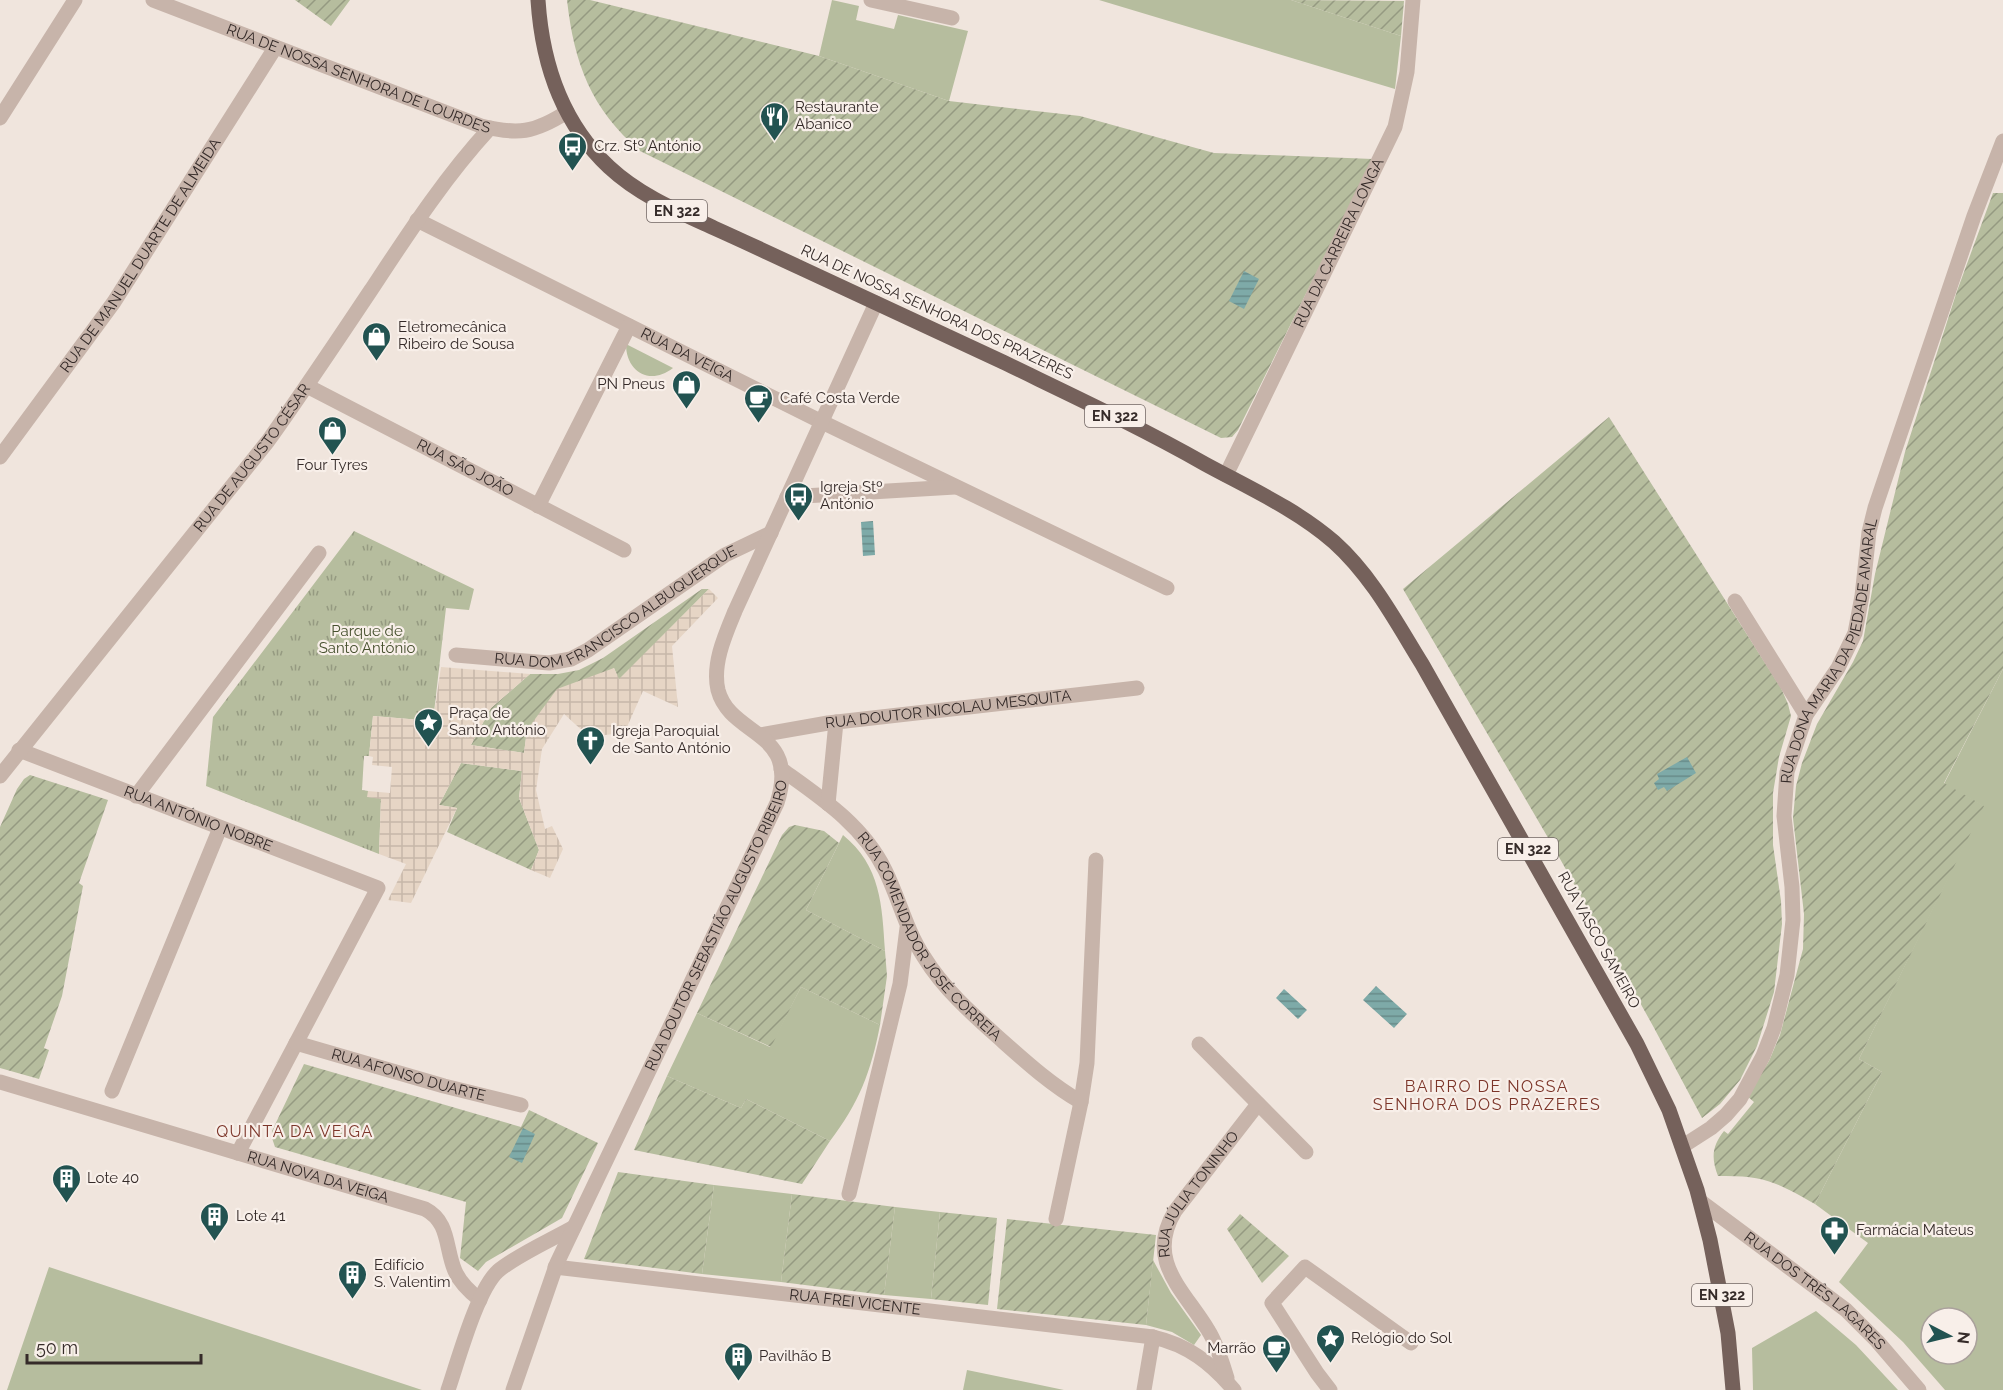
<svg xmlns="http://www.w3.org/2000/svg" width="2003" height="1390" font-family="Raleway,sans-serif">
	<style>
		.grass { fill: #b6bd9e; fill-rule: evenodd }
		.park { fill: url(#park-tufts) }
		.garden { fill: url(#garden-furrows) }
		.plaza { fill: url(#plaza-grid) }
		.water { fill: url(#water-rules) }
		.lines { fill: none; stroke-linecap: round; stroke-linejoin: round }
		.minor { stroke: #c7b4aa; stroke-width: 15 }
		.major { stroke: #75615b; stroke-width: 15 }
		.labels { text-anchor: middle; stroke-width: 4.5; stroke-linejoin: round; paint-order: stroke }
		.shield { fill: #f8efe9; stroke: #706663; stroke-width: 1.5 }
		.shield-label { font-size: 14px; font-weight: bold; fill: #352b29 }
		.street-label { font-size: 15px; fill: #352b29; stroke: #f8efe9 }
		.poi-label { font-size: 15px; fill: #352b29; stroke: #f8efe9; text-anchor: start }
		.park-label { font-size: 15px; fill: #47512f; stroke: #f8efe9 }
		.neighbourhood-label { font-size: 16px; letter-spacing: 1.5px; fill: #7c3529; stroke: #f8efe9 }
	</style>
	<defs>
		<pattern id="park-tufts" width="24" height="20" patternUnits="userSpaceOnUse" patternTransform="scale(1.5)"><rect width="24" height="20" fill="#b6bd9e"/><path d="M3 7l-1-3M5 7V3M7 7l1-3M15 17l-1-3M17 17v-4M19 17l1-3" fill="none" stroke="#959a81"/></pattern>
		<pattern id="garden-furrows" width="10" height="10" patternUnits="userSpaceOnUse" patternTransform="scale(1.5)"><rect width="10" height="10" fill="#b6bd9e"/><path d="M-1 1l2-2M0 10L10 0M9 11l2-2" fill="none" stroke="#959a81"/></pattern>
		<pattern id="plaza-grid" width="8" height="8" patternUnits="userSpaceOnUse" patternTransform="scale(1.5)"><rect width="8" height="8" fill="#e6d5c5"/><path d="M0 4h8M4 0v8" fill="none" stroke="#c6b7a9"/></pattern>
		<pattern id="water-rules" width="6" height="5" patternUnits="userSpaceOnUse" patternTransform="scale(1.5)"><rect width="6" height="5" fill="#7eaaa8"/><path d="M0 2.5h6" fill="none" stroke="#688b89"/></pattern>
	</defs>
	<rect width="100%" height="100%" fill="#f0e5dd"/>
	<path class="grass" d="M832 0 859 6 856 20 894 29 898 15 968 31 949 101 819 56Z
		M1099 0H1291L1401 36 1395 89Z
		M626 344 673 368C650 386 626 372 626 344Z
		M2003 669V1390H1945L1903 1342 1839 1282 1868 1243 1815 1204 1882 1072 1859 1059 1983 806 1944 784ZM1931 1318H1967V1354H1931Z
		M843 835C881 866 882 905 885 951L806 910Z
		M801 987 880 1025C871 1072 859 1103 830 1141L746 1099 741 1108 667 1076 697 1013 770 1047Z
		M714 1185 792 1194 781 1282 702 1274Z
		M895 1207 940 1212 931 1299 884 1295Z
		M1153 1260 1171 1293 1201 1335 1194 1345 1172 1332 1146 1325Z
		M49 1267 422 1390H7Z
		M1816 1311 1856 1345 1898 1390H1753L1752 1348Z
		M967 1370 1064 1390H963Z"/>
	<path class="park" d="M354 531 474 589 469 610 446 608 433 721 373 716 369 756H364L362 790 368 791V797L381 798 379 854 206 786 213 717Z"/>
	<path class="garden" d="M295 0H350L331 26Z
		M567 0H590L819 56 949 101 1080 116 1214 153 1373 159 1238 430 1232 437 1221 438 640 151C591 109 574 63 567 0Z
		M1291 0 1404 1 1401 36Z
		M1993 193H2003V669L1944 783 1984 806 1859 1059 1882 1072 1815 1204C1776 1182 1764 1175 1718 1176 1711 1158 1712 1146 1724 1131L1728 1134 1754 1102 1747 1096 1769 1061 1780 1035 1803 949 1804 914 1793 818 1796 786 1802 763 1817 724 1853 662 1863 641 1875 574 1905 452 1957 291Z
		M1609 417 1781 688 1788 704 1791 716 1779 757 1773 793V845L1781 901 1782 924 1774 992 1757 1046 1740 1080 1720 1104 1702 1118 1653 1026 1554 848 1403 589Z
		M702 589H709L619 680 614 668 527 730 524 753 471 745 491 708 530 674H558L579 670 603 658Z
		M461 763 522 771 519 798 539 850 531 870 447 832 457 808 439 805Z
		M30 775 108 800 79 883 83 886 62 996 44 1048 49 1050 39 1079 0 1068V827L17 789 24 779Z
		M795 825 824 831 839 843 806 910 885 951 887 976 880 1025 801 987 771 1047 697 1013 782 835 789 827Z
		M304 1064 521 1127 529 1110 598 1143 562 1218 486 1262 478 1271 460 1258 466 1202 275 1147 272 1138V1131Z
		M667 1076 741 1108 746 1099 830 1141 802 1184 634 1150Z
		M618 1172 714 1185 702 1274 584 1259Z
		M792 1194 895 1207 884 1295 781 1282Z
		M940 1212 997 1218 988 1305 931 1299Z
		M1240 1214 1289 1256 1262 1283 1227 1229Z
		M1007 1219 1156 1235 1146 1325 997 1309Z"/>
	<path class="plaza" d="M709 589 718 598 672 646 678 707 643 691 622 738 614 734 605 735 597 744 564 714 542 749 536 790 545 829 552 826 563 849 550 878 531 870 539 850 519 798 522 771 461 763 439 805 457 808 411 903 388 900 406 864 379 854 381 799 367 797 368 791 390 793 392 767 372 765 373 757 369 756 373 716 433 721 441 667 530 674 491 708 471 745 524 753 527 730 557 689 614 668 619 679Z"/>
	<path class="water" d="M1244 271 1259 279 1244 309 1229 301Z
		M873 521 875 555 863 556 861 522Z
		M1687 757 1696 773 1667 791 1664 787 1658 790 1654 783 1659 779 1657 774Z
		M1376 986 1407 1014 1394 1028 1363 1000Z
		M1284 989 1307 1010 1298 1019 1276 998Z
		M523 1128 535 1134 522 1163 509 1157Z"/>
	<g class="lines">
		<g class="minor">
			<path id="s1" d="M153 0 481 126C518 135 534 133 567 112"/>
			<path d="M871 0 952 18"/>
			<path d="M0 118 75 0"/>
			<path id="s2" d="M417 220 822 422 1167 588"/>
			<path id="s3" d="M307 386 624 550"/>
			<path id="s4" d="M0 457 114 302 275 48"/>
			<path id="s5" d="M1226 475 1395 127 1407 72 1413 0"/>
			<path d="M787 497 955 487"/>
			<path d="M538 506 629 326"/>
			<path d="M1735 601 1806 715"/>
			<path id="s6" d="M456 655 549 663 571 659 588 650 725 555 771 533"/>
			<path id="s7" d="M760 735 828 723 1137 688"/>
			<path id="s8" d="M19 750 378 888 238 1153"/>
			<path id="s9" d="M781 769C820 797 863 825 885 870 899 898 906 930 924 957 943 988 971 1013 998 1037 1025 1061 1050 1084 1081 1102"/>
			<path id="s10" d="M0 776 268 441C303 392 337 341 371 290 408 234 444 178 490 128"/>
			<path d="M136 796 319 553"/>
			<path d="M828 804 836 722"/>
			<path id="s11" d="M296 1043 444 1086 521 1105"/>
			<path d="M1199 1044 1306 1152"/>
			<path id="s12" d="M0 1082 425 1209C450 1222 445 1248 455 1271 460 1283 470 1292 480 1300"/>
			<path d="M112 1091 220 828"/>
			<path id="s13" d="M1683 1146 1711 1128 1726 1115 1740 1099 1763 1056 1774 1028 1787 975 1793 920 1792 887 1784 816 1787 772 1806 715 1838 668 1855 633 1862 596 1869 532 1875 508 1974 216 2003 141"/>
			<path d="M849 1194 900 984 907 928"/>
			<path id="s14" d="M1700 1201 1846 1310 1877 1341 1919 1390"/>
			<path d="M1056 1219 1081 1102 1087 1063 1096 860"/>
			<path id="s15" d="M555 1267 1153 1337C1188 1345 1211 1363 1234 1390"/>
			<path id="s16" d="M1227 1378C1222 1362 1217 1344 1208 1330 1184 1290 1145 1261 1175 1211L1258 1104"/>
			<path d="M448 1390C458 1361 477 1290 498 1271 517 1255 551 1240 574 1227"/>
			<path id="s17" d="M513 1390 557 1263 777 803C801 730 730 737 718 690 712 664 725 635 735 611L876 303"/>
			<path d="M1144 1390 1153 1337"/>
			<path d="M1330 1390 1317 1373 1272 1303 1305 1267 1411 1343"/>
		</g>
		<path class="major" d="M538 0C542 62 562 123 609 167 639 195 677 211 714 228 743 241 773 255 803 269 870 300 936 331 1003 362 1071 395 1140 427 1205 464 1249 488 1296 509 1334 542 1372 576 1396 622 1422 664L1637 1044 1669 1110 1697 1190 1710 1240 1728 1333 1733 1390"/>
	</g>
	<defs>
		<symbol id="restaurant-pin" viewBox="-11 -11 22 30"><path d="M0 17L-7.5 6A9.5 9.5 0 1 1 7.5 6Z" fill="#225351" stroke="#f8efe9"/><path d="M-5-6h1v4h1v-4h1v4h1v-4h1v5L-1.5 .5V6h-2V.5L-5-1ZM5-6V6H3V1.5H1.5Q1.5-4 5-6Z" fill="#fff"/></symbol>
		<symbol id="bus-pin" viewBox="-11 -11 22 30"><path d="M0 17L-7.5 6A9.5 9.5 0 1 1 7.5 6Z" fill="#225351" stroke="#f8efe9"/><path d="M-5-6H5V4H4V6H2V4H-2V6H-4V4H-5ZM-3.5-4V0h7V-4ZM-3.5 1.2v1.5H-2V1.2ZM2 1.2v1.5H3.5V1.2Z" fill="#fff"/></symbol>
		<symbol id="shop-pin" viewBox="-11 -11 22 30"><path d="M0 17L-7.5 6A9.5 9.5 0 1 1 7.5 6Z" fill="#225351" stroke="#f8efe9"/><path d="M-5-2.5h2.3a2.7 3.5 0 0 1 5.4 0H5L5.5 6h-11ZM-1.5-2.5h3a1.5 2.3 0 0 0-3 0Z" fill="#fff"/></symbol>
		<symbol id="cafe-pin" viewBox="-11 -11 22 30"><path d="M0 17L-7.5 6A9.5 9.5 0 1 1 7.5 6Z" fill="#225351" stroke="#f8efe9"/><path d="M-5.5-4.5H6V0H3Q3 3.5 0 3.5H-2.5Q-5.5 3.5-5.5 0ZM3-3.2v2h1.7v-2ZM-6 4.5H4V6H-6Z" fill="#fff"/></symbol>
		<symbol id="sight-pin" viewBox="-11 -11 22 30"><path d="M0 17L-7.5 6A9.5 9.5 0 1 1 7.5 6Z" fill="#225351" stroke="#f8efe9"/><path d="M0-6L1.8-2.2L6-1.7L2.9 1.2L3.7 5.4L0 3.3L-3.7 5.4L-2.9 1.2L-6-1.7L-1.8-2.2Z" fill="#fff"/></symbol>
		<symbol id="church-pin" viewBox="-11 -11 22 30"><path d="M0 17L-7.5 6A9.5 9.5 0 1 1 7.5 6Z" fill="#225351" stroke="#f8efe9"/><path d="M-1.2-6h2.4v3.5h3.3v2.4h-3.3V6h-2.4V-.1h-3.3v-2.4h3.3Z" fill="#fff"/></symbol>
		<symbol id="building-pin" viewBox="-11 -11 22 30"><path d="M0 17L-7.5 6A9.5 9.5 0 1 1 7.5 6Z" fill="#225351" stroke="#f8efe9"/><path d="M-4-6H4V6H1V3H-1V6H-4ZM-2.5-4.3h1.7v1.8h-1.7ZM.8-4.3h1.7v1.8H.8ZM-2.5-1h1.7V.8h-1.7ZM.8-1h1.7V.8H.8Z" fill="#fff"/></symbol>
		<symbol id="pharmacy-pin" viewBox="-11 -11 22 30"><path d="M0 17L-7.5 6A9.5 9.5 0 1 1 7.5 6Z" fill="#225351" stroke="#f8efe9"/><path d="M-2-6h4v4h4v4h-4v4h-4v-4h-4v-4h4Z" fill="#fff"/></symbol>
	</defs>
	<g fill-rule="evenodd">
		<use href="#restaurant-pin" x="758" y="100" width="33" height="45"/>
		<use href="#bus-pin" x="556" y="130" width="33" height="45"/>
		<use href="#shop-pin" x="360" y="320" width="33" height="45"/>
		<use href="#shop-pin" x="670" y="368" width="33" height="45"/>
		<use href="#cafe-pin" x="742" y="382" width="33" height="45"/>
		<use href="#shop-pin" x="316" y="414" width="33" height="45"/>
		<use href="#bus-pin" x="782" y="480" width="33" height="45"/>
		<use href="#sight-pin" x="412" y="706" width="33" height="45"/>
		<use href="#church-pin" x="574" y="724" width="33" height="45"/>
		<use href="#building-pin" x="50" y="1162" width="33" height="45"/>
		<use href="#building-pin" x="198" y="1200" width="33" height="45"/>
		<use href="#pharmacy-pin" x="1818" y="1214" width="33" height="45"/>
		<use href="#building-pin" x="336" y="1258" width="33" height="45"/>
		<use href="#sight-pin" x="1314" y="1322" width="33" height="45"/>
		<use href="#cafe-pin" x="1260" y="1332" width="33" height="45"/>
		<use href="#building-pin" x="722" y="1340" width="33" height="45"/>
	</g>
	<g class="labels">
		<g class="shield">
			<rect x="647" y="200" width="60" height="22" rx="4.5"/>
			<rect x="1085" y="405" width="60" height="22" rx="4.5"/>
			<rect x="1498" y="838" width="60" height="22" rx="4.5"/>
			<rect x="1692" y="1284" width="60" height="22" rx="4.5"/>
		</g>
		<g class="shield-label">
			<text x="677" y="216">EN 322</text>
			<text x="1115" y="421">EN 322</text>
			<text x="1528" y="854">EN 322</text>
			<text x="1722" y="1300">EN 322</text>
		</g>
		<g class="street-label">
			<text dy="5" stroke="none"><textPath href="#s1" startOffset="220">RUA DE NOSSA SENHORA DE LOURDES</textPath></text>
			<text dy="5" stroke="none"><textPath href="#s5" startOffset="258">RUA DA CARREIRA LONGA</textPath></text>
			<text dy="5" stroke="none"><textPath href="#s4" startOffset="246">RUA DE MANUEL DUARTE DE ALMEIDA</textPath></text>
			<text transform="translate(937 312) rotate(25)" y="5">RUA DE NOSSA SENHORA DOS PRAZERES</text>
			<text dy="5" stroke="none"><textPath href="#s2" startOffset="302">RUA DA VEIGA</textPath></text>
			<text dy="5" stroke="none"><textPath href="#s10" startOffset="406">RUA DE AUGUSTO CÉSAR</textPath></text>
			<text dy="5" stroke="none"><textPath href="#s3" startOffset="178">RUA SÃO JOÃO</textPath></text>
			<text dy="5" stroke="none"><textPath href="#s6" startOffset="176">RUA DOM FRANCISCO ALBUQUERQUE</textPath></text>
			<text dy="5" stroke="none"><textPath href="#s13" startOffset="542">RUA DONA MARIA DA PIEDADE AMARAL</textPath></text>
			<text dy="5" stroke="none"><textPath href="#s7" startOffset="190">RUA DOUTOR NICOLAU MESQUITA</textPath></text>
			<text dy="5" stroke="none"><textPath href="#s8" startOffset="192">RUA ANTÓNIO NOBRE</textPath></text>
			<text dy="5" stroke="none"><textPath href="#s17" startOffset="508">RUA DOUTOR SEBASTIÃO AUGUSTO RIBEIRO</textPath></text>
			<text dy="5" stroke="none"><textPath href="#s9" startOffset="228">RUA COMENDADOR JOSÉ CORREIA</textPath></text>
			<text transform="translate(1599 940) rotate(61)" y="5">RUA VASCO SAMEIRO</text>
			<text dy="5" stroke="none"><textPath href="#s11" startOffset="117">RUA AFONSO DUARTE</textPath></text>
			<text dy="5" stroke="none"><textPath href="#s12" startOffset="332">RUA NOVA DA VEIGA</textPath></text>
			<text dy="5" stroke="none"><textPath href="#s16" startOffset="210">RUA JÚLIA TONINHO</textPath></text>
			<text dy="5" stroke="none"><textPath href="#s14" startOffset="146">RUA DOS TRÊS LAGARES</textPath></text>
			<text dy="5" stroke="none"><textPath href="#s15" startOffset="302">RUA FREI VICENTE</textPath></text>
		</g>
		<g class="poi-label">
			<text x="795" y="112">Restaurante<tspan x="795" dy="17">Abanico</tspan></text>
			<text x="594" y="151">Crz. Stº António</text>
			<text x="398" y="332">Eletromecânica<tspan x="398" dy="17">Ribeiro de Sousa</tspan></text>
			<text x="665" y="389" text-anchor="end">PN Pneus</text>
			<text x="780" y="403">Café Costa Verde</text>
			<text x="332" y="470" text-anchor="middle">Four Tyres</text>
			<text x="820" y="492">Igreja Stº<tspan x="820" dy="17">António</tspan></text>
			<text x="449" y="718">Praça de<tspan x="449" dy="17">Santo António</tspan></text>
			<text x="612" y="736">Igreja Paroquial<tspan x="612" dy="17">de Santo António</tspan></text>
			<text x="87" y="1183">Lote 40</text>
			<text x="236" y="1221">Lote 41</text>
			<text x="1856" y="1235">Farmácia Mateus</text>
			<text x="374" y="1270">Edifício<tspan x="374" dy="17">S. Valentim</tspan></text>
			<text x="1351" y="1343">Relógio do Sol</text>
			<text x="1256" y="1353" text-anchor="end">Marrão</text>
			<text x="759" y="1361">Pavilhão B</text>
		</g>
		<g class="park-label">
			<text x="367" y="636">Parque de<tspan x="367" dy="17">Santo António</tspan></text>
		</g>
		<g class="neighbourhood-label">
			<text x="1487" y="1092">BAIRRO DE NOSSA<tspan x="1487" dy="18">SENHORA DOS PRAZERES</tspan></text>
			<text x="295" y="1137">QUINTA DA VEIGA</text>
		</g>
	</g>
	<g transform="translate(1949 1336) rotate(97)"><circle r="28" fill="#f8efe9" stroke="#aaa19c" stroke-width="1.5"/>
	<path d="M0-4.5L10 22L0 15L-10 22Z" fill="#225351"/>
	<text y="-9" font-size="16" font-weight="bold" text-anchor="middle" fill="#352b29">N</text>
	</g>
	<path d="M27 1354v9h174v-9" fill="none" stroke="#352b29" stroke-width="3"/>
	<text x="36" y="1354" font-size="18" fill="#352b29" stroke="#f8efe9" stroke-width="4.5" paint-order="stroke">50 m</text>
</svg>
